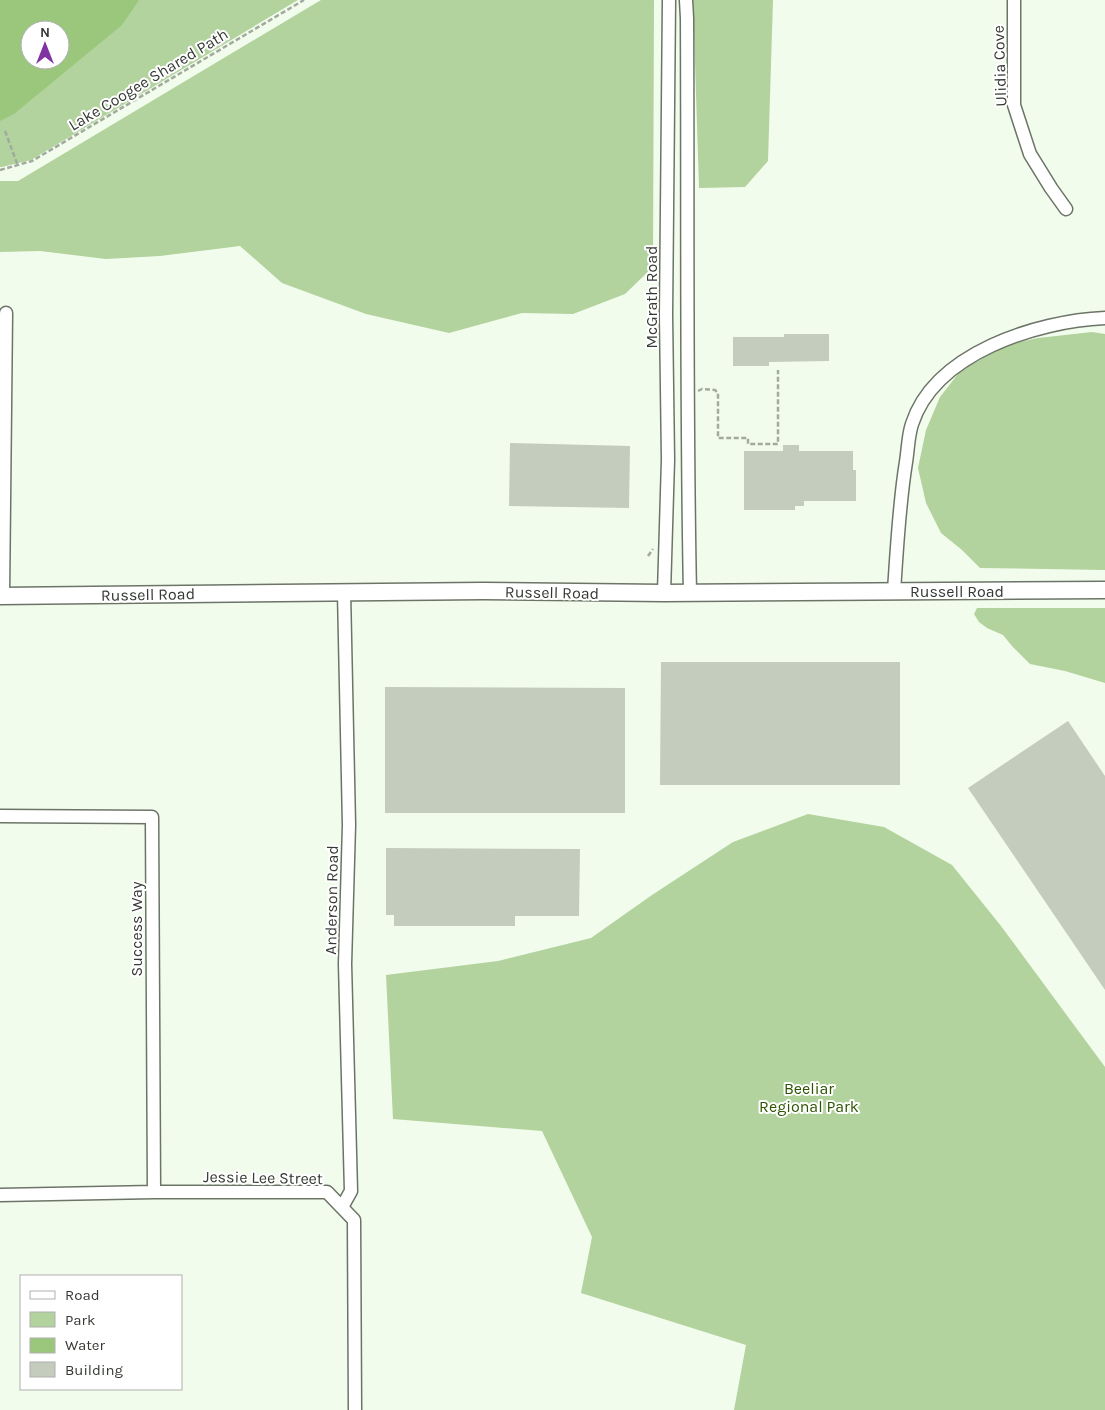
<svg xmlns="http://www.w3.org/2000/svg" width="1105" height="1410" font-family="Karla,sans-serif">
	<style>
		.green { fill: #b2d39d; fill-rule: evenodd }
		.water { fill: #9bc77c; fill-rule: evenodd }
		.building { fill: #c3ccbd }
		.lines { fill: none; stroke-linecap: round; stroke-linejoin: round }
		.minor-casing { stroke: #6c7467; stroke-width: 15 }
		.major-casing { stroke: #6c7467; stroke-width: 19 }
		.path { stroke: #a2aa9e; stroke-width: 2.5; stroke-dasharray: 5 2.5; stroke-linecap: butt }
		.minor { stroke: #fff; stroke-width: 12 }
		.major { stroke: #fff; stroke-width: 16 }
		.labels { text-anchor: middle; stroke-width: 4; stroke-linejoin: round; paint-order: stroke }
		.street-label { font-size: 16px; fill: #353933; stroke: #fff }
		.park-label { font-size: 16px; fill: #2e5400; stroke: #fff }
	</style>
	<rect width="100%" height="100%" fill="#f2fcec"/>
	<path class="green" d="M0 0H298L31 160 2 167H0ZM30 30H60V60H30Z
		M321 0H654L653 267 625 294 573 314 522 313 449 333 366 314 282 283 240 246 160 256 106 259 40 251 0 252V181H18Z
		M693 0H773L768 161 745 187 699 188Z
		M1092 332 1105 334V570L980 568 962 550 941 533 926 503 918 468 926 430 940 397 961 370 1010 344 1038 338Z
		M977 608H1105V683L1065 671 1030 664 1012 646 1003 635 987 628 979 622 974 614Z
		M808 814 884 827 952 865 1001 926 1105 1067V1410H734L746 1345 581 1293 592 1237 542 1131 393 1119 386 975 498 961 591 938 652 895 733 842Z"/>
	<path class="water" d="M0 0H139L122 25 14 114 0 121ZM30 30H60V60H30Z"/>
	<path class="building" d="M784 334H829V361L769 362V366H733V337H784Z
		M510 443 630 446 629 508 509 506Z
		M783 445H799V451H853V470H856V501H804V506H795V510H744V451H783Z
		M661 662H900V785H660Z
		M385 687 625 688V813H385Z
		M1068 721 1105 776V990L968 788Z
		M386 848 580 849 579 916H515V926H394V915H386Z"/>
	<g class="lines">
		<defs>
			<path id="minor" d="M686 0 687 18C688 209 686 401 690 593
				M1014 0V105L1030 154 1051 188 1066 209
				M894 591C897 548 899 505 906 462 908 450 908 436 912 424 935 353 1037 321 1105 318
				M664 593 668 460 666 315 669 0
				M3 596 6 313
				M0 816 152 817 154 1192
				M0 1195 154 1192H327L354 1220 355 1410
				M342 1207 351 1191 345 964 349 825 344 592"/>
			<path id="major" d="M0 596 483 591 664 593 1105 590"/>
		</defs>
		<use href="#minor" class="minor-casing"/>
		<use href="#major" class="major-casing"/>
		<path class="path" d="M5 131 18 166
			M0 170 32 161 304 0
			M698 391 702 389 715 390 718 393V438H748V444H778V370
			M648 556 653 549"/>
		<use href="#minor" class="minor"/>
		<use href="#major" class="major"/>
	</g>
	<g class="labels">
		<g class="street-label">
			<text transform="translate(999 66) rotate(-92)" y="6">Ulidia Cove</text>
			<text transform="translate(148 79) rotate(-31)" y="6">Lake Coogee Shared Path</text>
			<text transform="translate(651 297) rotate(-90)" y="6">McGrath Road</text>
			<text x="957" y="597">Russell Road</text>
			<text transform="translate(552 592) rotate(1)" y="6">Russell Road</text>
			<text transform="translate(148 594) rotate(-1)" y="6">Russell Road</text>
			<text transform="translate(331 900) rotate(-89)" y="6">Anderson Road</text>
			<text transform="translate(136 929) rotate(-90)" y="6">Success Way</text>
			<text transform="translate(263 1177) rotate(1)" y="6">Jessie Lee Street</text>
		</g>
		<g class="park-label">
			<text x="809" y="1094">Beeliar<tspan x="809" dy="18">Regional Park</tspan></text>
		</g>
	</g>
	<rect x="20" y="1275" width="162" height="115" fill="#ffffff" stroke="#aeb0ad"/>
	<rect x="30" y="1291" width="25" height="8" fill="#ffffff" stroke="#aeb0ad"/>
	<text x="65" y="1300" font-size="15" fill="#353933">Road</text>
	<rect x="30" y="1312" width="25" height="15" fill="#b2d39d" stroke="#aeb0ad"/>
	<text x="65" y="1325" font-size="15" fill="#353933">Park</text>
	<rect x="30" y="1338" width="25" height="15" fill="#9bc77c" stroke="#aeb0ad"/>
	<text x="65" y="1350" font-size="15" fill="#353933">Water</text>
	<rect x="30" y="1362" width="25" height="15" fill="#c3ccbd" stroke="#aeb0ad"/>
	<text x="65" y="1375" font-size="15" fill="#353933">Building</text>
	<g transform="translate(45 45)"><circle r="24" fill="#ffffff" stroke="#aeb0ad"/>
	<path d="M0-4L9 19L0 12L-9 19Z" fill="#8133a4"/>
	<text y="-8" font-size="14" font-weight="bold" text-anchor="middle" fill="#353933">N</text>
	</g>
</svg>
